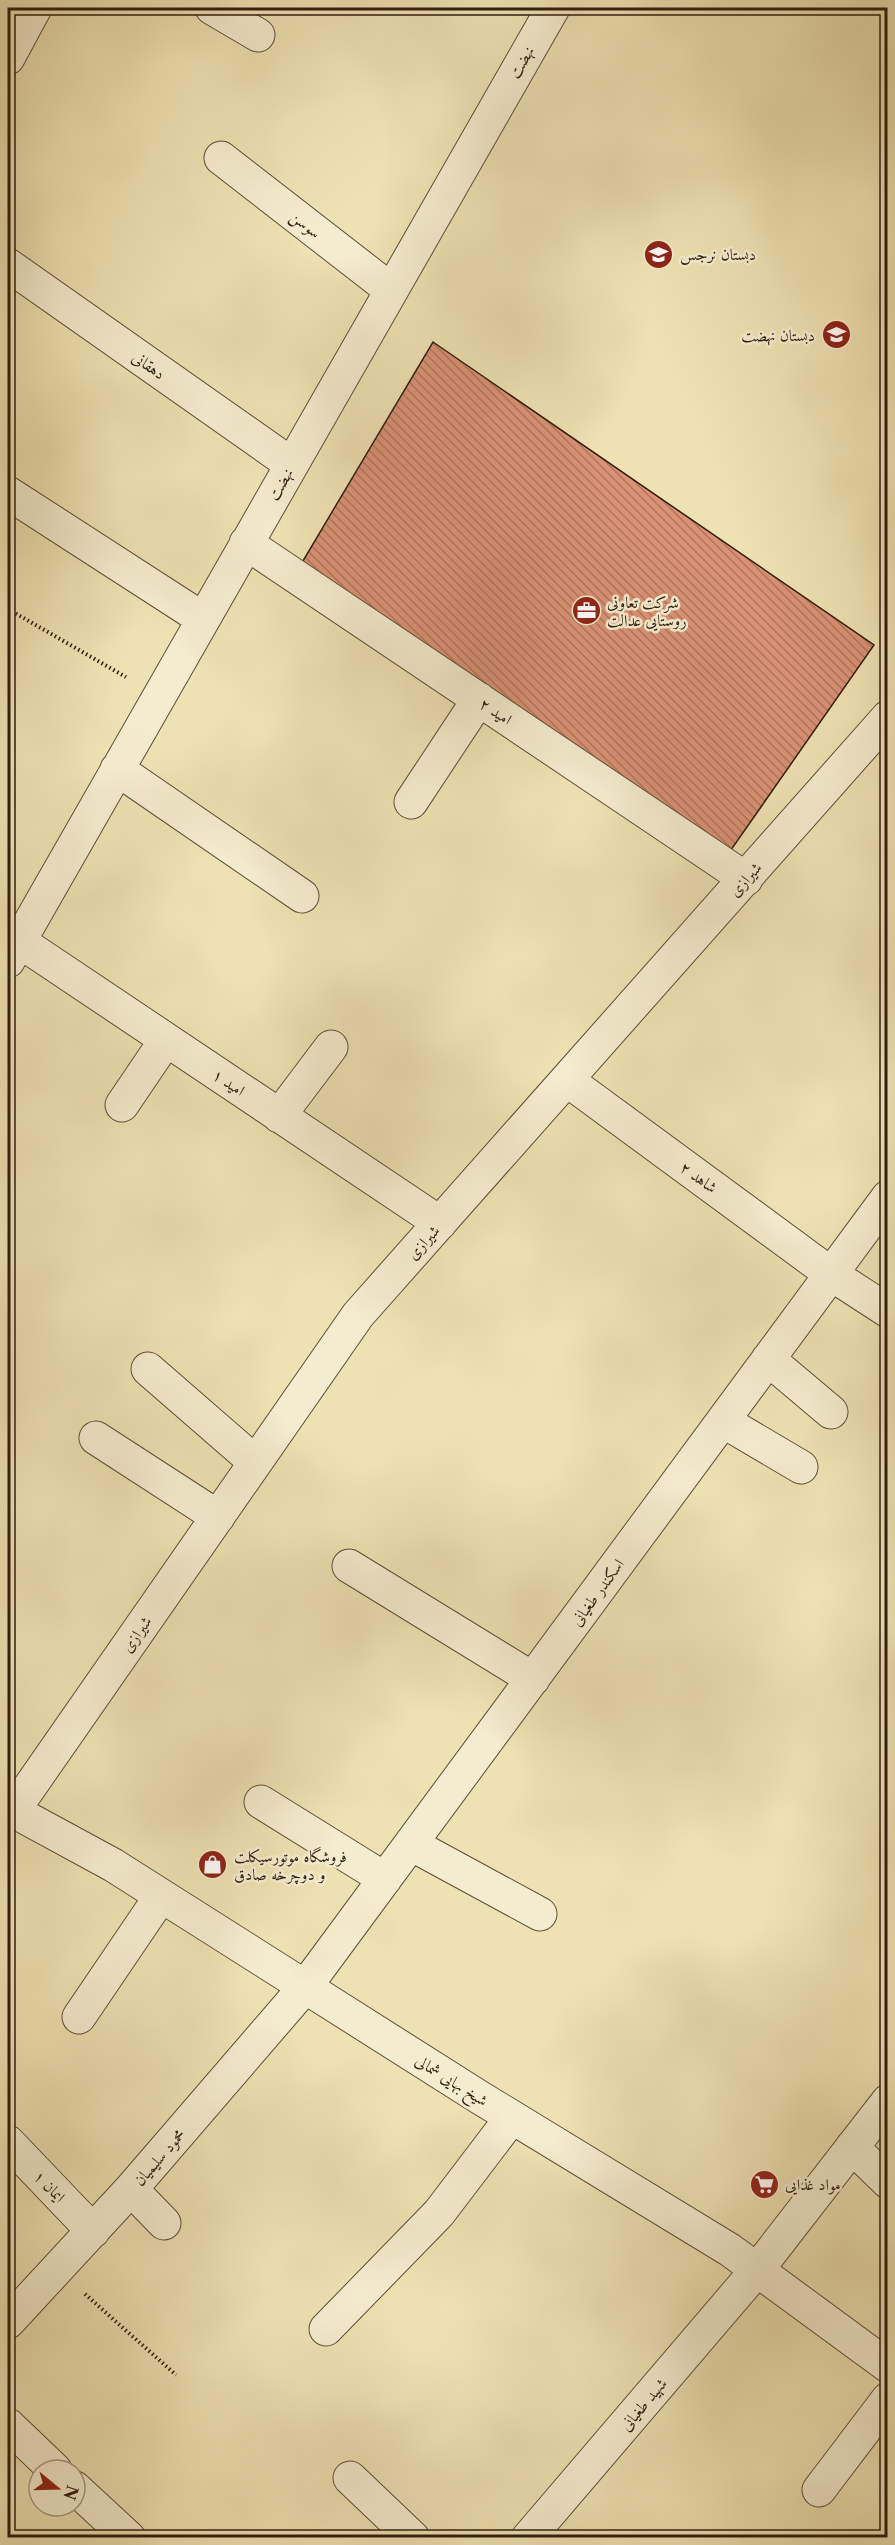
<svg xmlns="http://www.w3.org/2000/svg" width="895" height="2545" font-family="'Libre Caslon Text',Amiri,serif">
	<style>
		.building { fill: url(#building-back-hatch); stroke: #2f1d10; stroke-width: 1.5 }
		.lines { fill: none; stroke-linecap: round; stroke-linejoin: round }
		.minor-casing { stroke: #5f4e39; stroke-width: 35 }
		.path { stroke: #2f1d10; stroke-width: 4; stroke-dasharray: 1.5 3; stroke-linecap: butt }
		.minor { stroke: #f4ecce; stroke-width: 33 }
		.labels { text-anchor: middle; stroke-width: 5; stroke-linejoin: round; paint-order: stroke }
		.street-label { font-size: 16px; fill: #2f1d10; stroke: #f4ecce }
		.poi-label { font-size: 16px; fill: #2f1d10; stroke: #f4ecce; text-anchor: start }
	</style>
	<defs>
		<pattern id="building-back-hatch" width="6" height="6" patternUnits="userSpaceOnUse" patternTransform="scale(1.5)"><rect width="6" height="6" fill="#da9175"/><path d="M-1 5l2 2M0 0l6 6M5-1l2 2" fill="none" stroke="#b1765f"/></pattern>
	</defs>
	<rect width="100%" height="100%" fill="#eee1b3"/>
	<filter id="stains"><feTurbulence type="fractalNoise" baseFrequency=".00333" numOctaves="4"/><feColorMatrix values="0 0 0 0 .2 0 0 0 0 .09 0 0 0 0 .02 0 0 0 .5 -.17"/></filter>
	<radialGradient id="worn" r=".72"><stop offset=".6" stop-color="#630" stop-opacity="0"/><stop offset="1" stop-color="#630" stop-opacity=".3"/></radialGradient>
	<path class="building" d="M433 342 874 645 726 857 294 576Z"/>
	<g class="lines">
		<defs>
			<path id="minor" d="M212 8 258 35
				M8 58 35 8
				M221 158 391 290
				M8 265 291 464
				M8 493 203 619
				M246 543 746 879
				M117 769 302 896
				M411 802 479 699
				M19 941 440 1223
				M8 961 553 8
				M567 1080 831 1274 888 1311
				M122 1105 166 1040
				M279 1116 331 1047
				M768 1359 831 1412
				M148 1369 255 1462
				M723 1421 801 1467
				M96 1438 218 1517
				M349 1566 533 1679
				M261 1802 385 1879
				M8 1808 113 1865 479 2097 730 2250 888 2366
				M13 1811 358 1315 888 717
				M411 1844 540 1914
				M79 2017 161 1896
				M8 2142 93 2231
				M852 2147 888 2182
				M131 2189 164 2223
				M8 2322 131 2189 305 1987 888 1197
				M326 2329 439 2213 512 2117
				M8 2425 55 2470
				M350 2478 413 2538
				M75 2488 129 2538
				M819 2490 888 2399
				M528 2538 757 2270 888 2101"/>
		</defs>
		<use href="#minor" class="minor-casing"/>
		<path class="path" d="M8 609 126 677
			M85 2294 176 2375"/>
		<use href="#minor" class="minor"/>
	</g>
	<defs>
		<symbol id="school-disc" viewBox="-11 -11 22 22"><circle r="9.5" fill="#8f2418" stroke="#f4ecce"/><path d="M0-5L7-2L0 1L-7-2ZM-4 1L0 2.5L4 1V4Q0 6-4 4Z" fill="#fff"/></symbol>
		<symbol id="office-disc" viewBox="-11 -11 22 22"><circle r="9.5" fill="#8f2418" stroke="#f4ecce"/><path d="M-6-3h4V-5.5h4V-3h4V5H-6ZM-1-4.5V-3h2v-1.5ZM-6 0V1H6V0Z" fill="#fff"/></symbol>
		<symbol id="shop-disc" viewBox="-11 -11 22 22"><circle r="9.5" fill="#8f2418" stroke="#f4ecce"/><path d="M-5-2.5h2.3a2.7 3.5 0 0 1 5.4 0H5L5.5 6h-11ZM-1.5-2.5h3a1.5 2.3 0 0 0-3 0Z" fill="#fff"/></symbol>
		<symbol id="supermarket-disc" viewBox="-11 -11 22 22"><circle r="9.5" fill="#8f2418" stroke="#f4ecce"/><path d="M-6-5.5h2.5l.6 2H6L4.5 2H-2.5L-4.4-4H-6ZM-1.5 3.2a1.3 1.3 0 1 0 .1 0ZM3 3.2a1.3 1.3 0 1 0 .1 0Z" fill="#fff"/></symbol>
	</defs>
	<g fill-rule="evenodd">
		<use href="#school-disc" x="642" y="238" width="33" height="33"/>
		<use href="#school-disc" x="820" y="318" width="33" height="33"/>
		<use href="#office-disc" x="570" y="594" width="33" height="33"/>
		<use href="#shop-disc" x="196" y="1848" width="33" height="33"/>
		<use href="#supermarket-disc" x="748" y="2168" width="33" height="33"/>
	</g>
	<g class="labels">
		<g class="street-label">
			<text transform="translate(521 62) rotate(-60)" y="6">نهضت</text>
			<text transform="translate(306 224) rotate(38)" y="6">سوسن</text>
			<text transform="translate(149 365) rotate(35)" y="6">دهقانی</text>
			<text transform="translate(280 484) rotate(-60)" y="6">نهضت</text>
			<text transform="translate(496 711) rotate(34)" y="6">امید ۲</text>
			<text transform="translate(745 879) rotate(-48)" y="6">شیرازی</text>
			<text transform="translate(229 1082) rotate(34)" y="6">امید ۱</text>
			<text transform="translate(699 1177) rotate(36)" y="6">شاهد ۲</text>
			<text transform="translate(423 1242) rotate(-48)" y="6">شیرازی</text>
			<text transform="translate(597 1592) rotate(-54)" y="6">اسکندر طغیانی</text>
			<text transform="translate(136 1634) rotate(-55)" y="6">شیرازی</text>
			<text transform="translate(452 2080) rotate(32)" y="6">شیخ بهایی شمالی</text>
			<text transform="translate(159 2157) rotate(-49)" y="6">محمود سلیمیان</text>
			<text transform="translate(50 2186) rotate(46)" y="6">ایمان ۱</text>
			<text transform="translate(643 2404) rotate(-50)" y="6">شهید طغیانی</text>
		</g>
		<g class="poi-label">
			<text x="680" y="260">دبستان نرجس</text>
			<text x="815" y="341" text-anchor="end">دبستان نهضت</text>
			<text x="607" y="608">شرکت تعاونی<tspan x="607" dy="18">روستایی عدالت</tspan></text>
			<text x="234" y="1862">فروشگاه موتورسیکلت<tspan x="234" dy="18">و دوچرخه صادق</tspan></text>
			<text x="785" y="2190">مواد غذایی</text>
		</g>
	</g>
	<rect width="895" height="2545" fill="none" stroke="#eee1b3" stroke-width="30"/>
	<rect x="9" y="9" width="877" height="2527" fill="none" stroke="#2f1d10" stroke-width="3"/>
	<rect x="15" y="15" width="865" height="2515" fill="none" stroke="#2f1d10" stroke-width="1.5"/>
	<g transform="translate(57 2488) rotate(109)"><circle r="28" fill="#f4ecce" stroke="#a59982" stroke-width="1.5"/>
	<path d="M0-4.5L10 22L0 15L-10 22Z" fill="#8f2418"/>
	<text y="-9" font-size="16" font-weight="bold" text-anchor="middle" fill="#2f1d10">N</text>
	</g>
	<rect width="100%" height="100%" filter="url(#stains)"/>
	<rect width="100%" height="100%" fill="url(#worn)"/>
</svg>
